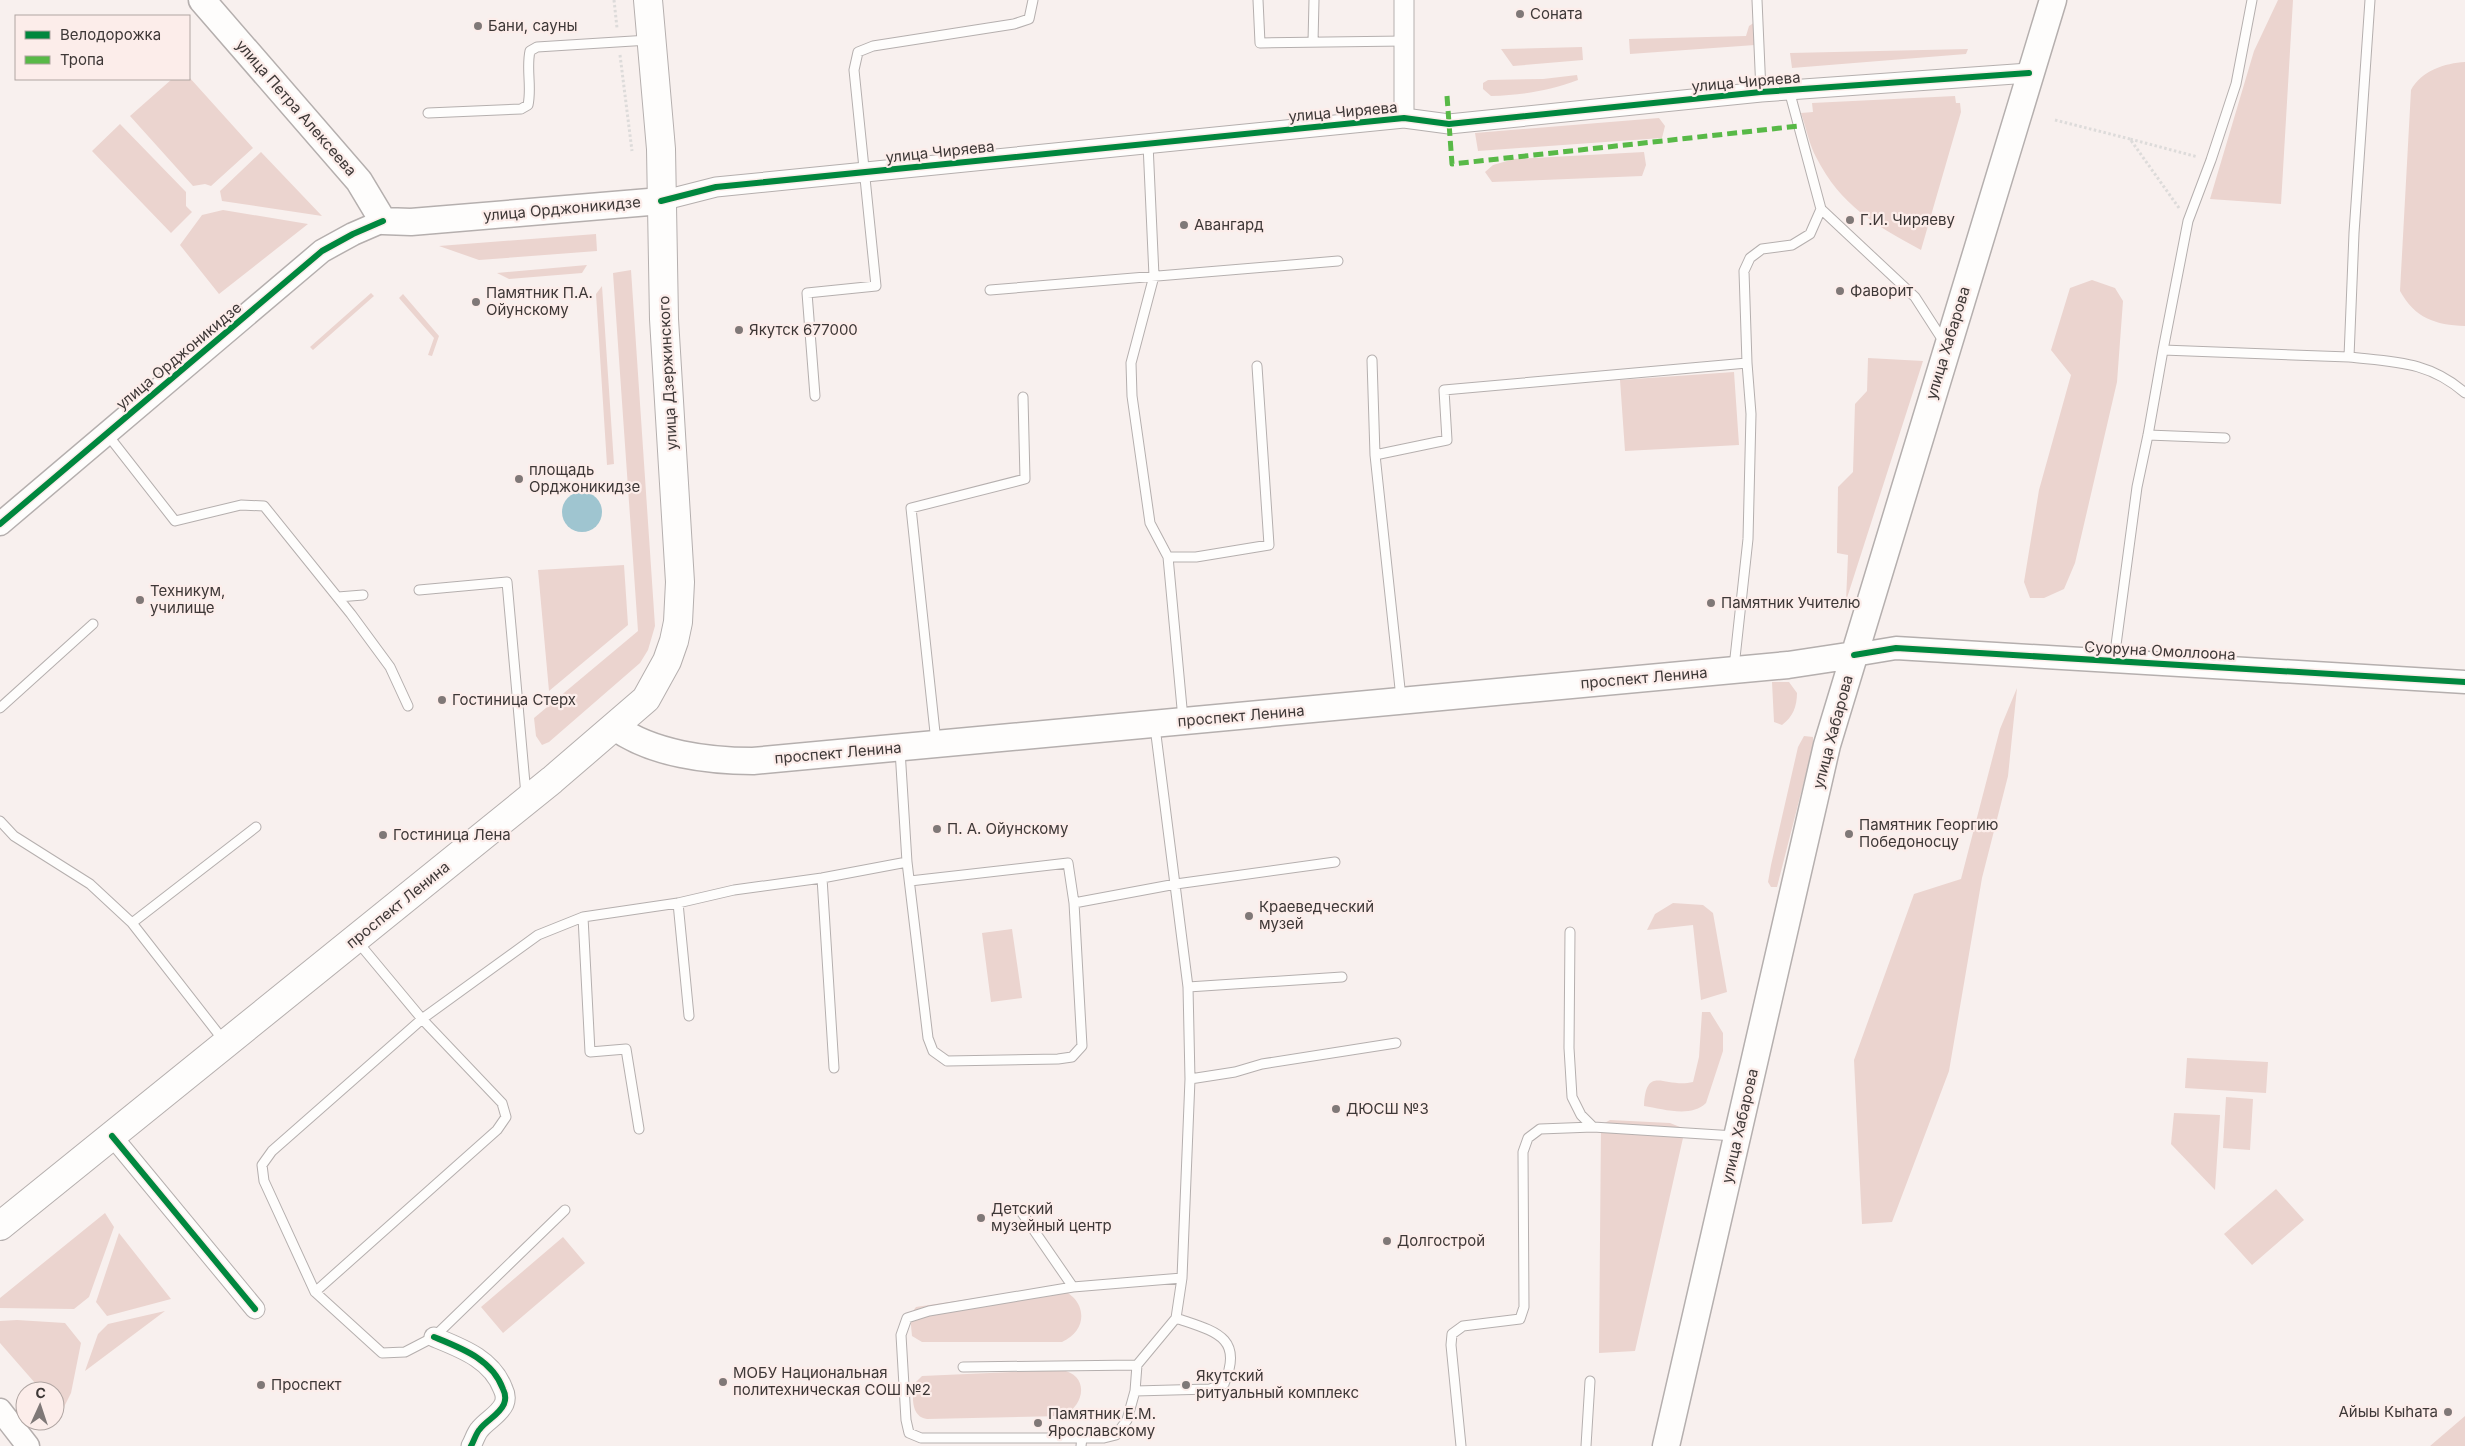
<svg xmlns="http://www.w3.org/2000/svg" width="2465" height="1446" font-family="Inter,sans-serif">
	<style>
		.green { fill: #ebd4cf }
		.water { fill: #9fc5d0 }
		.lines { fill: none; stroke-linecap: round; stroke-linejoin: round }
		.service-casing { stroke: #b5afae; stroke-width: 11 }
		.minor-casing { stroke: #b5afae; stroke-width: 21 }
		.tertiary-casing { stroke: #b5afae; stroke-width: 25 }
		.secondary-casing { stroke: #b5afae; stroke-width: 29 }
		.primary-casing { stroke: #b5afae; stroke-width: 30 }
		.path { stroke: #dddbda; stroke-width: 3; stroke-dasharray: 2.5 2.5; stroke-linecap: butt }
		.service { stroke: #fefdfc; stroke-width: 9 }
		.minor { stroke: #fefdfc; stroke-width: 19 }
		.tertiary { stroke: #fefdfc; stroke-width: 22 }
		.secondary { stroke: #fefdfc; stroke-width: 26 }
		.primary { stroke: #fefdfc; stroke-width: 28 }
		.quiet { stroke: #58b947; stroke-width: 5; stroke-dasharray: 10 5; stroke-linecap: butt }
		.cycleway-casing { stroke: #fcedea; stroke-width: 9 }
		.cycleway { stroke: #00873e; stroke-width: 6 }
		.poi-dot { fill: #7f7877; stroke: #fcedea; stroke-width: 2 }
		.labels { text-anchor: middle; stroke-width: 4.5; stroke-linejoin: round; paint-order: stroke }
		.poi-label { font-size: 15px; fill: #3e3837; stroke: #fcedea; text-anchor: start }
		.street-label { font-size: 15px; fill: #3e3837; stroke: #fcedea }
	</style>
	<rect width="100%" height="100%" fill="#f8f0ee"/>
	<path class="green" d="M2278 0H2293L2281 204 2210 199 2254 51Z
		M1755 22V45L1630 54 1629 39 1746 36 1749 26Z
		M1582 47 1583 60 1513 66 1501 49Z
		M1968 49 1966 54 1792 68 1790 53Z
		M2465 62V326C2435 325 2415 318 2400 291L2411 90C2421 71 2445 63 2465 62Z
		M1577 75 1578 80C1548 91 1522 95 1491 96L1483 89V83L1488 80 1543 79Z
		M189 77 253 148 211 186 205 184 193 186 130 116 172 79H189Z
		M1955 96 1956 103H1960L1961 112 1921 250C1875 225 1841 206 1816 157 1809 144 1806 127 1801 113L1813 112 1812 103Z
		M1659 118 1665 126 1662 138 1478 151 1475 133Z
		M120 124 186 192V206L192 212 171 233 92 151Z
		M261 152 322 216 222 201 220 191Z
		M1644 152 1646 165 1642 176 1492 182 1485 172 1493 165 1514 159Z
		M223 210 308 224 219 294 180 245 202 215Z
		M596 234 597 251 479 260 439 246Z
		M587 265 582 273 509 279 497 273Z
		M631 270 655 626 648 650 640 663 549 742 542 745 536 736 534 718 638 631 613 273Z
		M2092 280 2115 288 2123 301 2117 382 2075 563 2064 589 2044 598H2030L2024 582 2039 490 2071 375 2051 350 2070 288Z
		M602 286 614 464 607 465 596 294Z
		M371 293 374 296 313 350 310 347Z
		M403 294 439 336 432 356 428 355 434 338 399 298Z
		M1868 358 1923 361 1846 601 1848 555 1837 553 1838 487 1853 472 1855 404 1867 391Z
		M1734 372 1739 445 1625 451 1620 380Z
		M624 565 628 625 549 691 538 570Z
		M1772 682H1789L1797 693C1797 706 1793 717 1782 725L1774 722Z
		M2017 688 2008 776 1982 878 1949 1071 1892 1222 1862 1224 1854 1060 1914 894 1961 879 2000 729Z
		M1804 736 1813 737V746L1777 887H1771L1768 882 1771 865 1798 747Z
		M1673 903 1703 905 1713 913 1727 992 1701 1000 1693 925 1647 930 1655 914Z
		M1012 929 1022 998 991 1002 982 933Z
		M1702 1012H1710L1723 1033V1051L1706 1103C1691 1118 1663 1109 1644 1106 1646 1063 1665 1089 1693 1082L1699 1057Z
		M2187 1058 2268 1062 2266 1093 2185 1088Z
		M2226 1097 2253 1099 2250 1150 2223 1148Z
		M2174 1113 2220 1115 2215 1190 2171 1144Z
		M1610 1120 1670 1123 1685 1129 1635 1351 1599 1353 1601 1125Z
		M2276 1189 2304 1220 2252 1265 2224 1234Z
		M105 1213 114 1227 89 1297 74 1309 0 1308V1298Z
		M119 1233 171 1299 107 1316 96 1302Z
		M563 1237 585 1263 503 1333 481 1307Z
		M1050 1287C1085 1291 1093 1328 1062 1342H922L912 1336 910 1315 916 1307Z
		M165 1311 85 1371 98 1334 108 1324Z
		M17 1320 65 1323 81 1343 71 1393 61 1413 55 1406V1391H42L0 1343V1321Z
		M1061 1370C1089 1374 1086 1405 1063 1416L927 1419C911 1417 912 1397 914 1384L922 1376Z
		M2465 1416V1446H2430Z"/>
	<path class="water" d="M562 512a20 20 0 1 1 40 0a20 20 0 1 1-40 0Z"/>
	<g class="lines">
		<defs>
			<path id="service" d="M1258 0 1260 43 1404 41
				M1757 0 1761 92
				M2370 0 2354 233 2349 357C2394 362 2429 361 2465 393
				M1313 42 1314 0
				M428 113 521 109 528 105C532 87 526 69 530 51L537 47 649 40
				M1148 144 1154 276 1131 363 1132 396 1150 523 1168 557 1183 719
				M1821 209 1915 297 1944 342
				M990 290 1338 261
				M2163 350 2188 221 2211 160 2236 84 2252 0
				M1372 360 1375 455 1401 698
				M815 396 807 293 876 286 854 70 858 52 873 46 1014 24 1029 19 1033 0
				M107 434 175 521 241 505 264 506 351 614 390 667 408 706
				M2148 435 2225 438
				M1375 455 1447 440 1444 390 1747 363 1744 271 1750 258 1762 249 1792 245 1810 234 1821 209 1789 90
				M1168 557H1196L1269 545 1257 366
				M419 590 507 582 526 795
				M338 597 363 595
				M2114 660 2137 487 2148 435 2163 350 2349 357
				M1734 667 1748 539 1751 414 1747 363
				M0 708 93 624
				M1155 727 1188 987 1190 1079 1235 1072 1262 1064 1396 1043
				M936 742 911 508 1025 479 1023 397
				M0 821 14 836 90 884 132 923
				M907 862 928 1038 933 1051 947 1061 1058 1059 1072 1057 1082 1046 1074 903 1068 863 910 881
				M822 878 834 1068
				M678 903 689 1016
				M1074 903 1176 884 1335 862
				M583 917 590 1052 626 1049 639 1129
				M1570 932 1569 1048 1572 1097 1581 1115 1593 1127 1735 1136
				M357 941 422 1019 502 1103 506 1117 497 1130 315 1292 382 1353 405 1352 434 1337 565 1210
				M1188 987 1342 977
				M224 1041 132 923 256 827
				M1022 1213 1073 1287
				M315 1292 264 1181 262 1165 272 1151 422 1019 538 935 583 917 678 903 734 890 822 878 907 862 900 750
				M963 1367 1137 1365
				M1135 1391 1210 1389 1224 1384C1245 1336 1213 1331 1176 1318
				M1082 1438H921L909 1433 906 1420 901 1335 907 1318 929 1311 1073 1287 1182 1278
				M1081 1446 1082 1438H1104L1116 1435 1127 1420 1135 1391 1137 1365 1176 1318 1182 1278 1190 1079
				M1461 1446 1451 1345 1452 1334 1463 1326 1520 1319 1524 1307 1523 1152 1528 1138 1540 1129 1593 1127
				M1586 1446 1590 1381"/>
			<path id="minor" d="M1404 118V0
				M661 201 716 187 1404 118 1449 124 1761 92 2029 73
				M112 1136 255 1309
				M434 1337C461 1348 492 1359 503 1389 505 1393 506 1399 504 1404 499 1415 487 1420 480 1429 476 1433 474 1441 471 1446"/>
			<path id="tertiary" d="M0 524 322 251 353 234 383 221
				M1854 655 1896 648 2465 682
				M0 1410 28 1446"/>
			<path id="secondary" d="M202 0 359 181 383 221 411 222 661 201
				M615 727C652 754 709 761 753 761L1788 665 1854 655
				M1666 1446 1827 745 2053 0"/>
			<path id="primary" d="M0 1226 552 780 646 699 667 661 674 641 678 622 680 582 664 319 661 149 648 0"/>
		</defs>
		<use href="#service" class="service-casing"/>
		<use href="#minor" class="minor-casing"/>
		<use href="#tertiary" class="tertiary-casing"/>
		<use href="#secondary" class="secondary-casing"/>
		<use href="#primary" class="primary-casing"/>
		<path class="path" d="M614 0 617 28
			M620 55 632 151
			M2055 120 2130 139
			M2179 208 2130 139 2198 157"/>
		<use href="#service" class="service"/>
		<use href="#minor" class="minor"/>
		<use href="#tertiary" class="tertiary"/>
		<use href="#secondary" class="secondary"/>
		<use href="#primary" class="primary"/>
		<path class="quiet" d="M1447 96 1452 164 1799 126"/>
		<defs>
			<path id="cycleway" d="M661 201 716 187 1404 118 1449 124 1761 92 2029 73
				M0 524 322 251 353 234 383 221
				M1854 655 1896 648 2465 682
				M112 1136 255 1309
				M434 1337C461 1348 492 1359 503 1389 505 1393 506 1399 504 1404 499 1415 487 1420 480 1429 476 1433 474 1441 471 1446"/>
		</defs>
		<use href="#cycleway" class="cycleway-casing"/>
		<use href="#cycleway" class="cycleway"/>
	</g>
	<g class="poi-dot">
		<circle cx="1520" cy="14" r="5"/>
		<circle cx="478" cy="26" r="5"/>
		<circle cx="1850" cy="220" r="5"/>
		<circle cx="1184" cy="225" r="5"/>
		<circle cx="1840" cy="291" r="5"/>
		<circle cx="476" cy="302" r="5"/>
		<circle cx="739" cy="330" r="5"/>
		<circle cx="519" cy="479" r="5"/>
		<circle cx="140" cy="600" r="5"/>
		<circle cx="1711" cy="603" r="5"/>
		<circle cx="442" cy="700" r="5"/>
		<circle cx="937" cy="829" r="5"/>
		<circle cx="1849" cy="834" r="5"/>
		<circle cx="383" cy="835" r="5"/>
		<circle cx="1249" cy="916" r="5"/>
		<circle cx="1336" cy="1109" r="5"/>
		<circle cx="981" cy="1218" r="5"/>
		<circle cx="1387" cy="1241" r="5"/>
		<circle cx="723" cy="1382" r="5"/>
		<circle cx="261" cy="1385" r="5"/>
		<circle cx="1186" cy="1385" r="5"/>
		<circle cx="2448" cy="1412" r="5"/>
		<circle cx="1038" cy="1423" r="5"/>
	</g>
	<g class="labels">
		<g class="poi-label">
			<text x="1530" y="19">Соната</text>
			<text x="488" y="31">Бани, сауны</text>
			<text x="1860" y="225">Г.И. Чиряеву</text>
			<text x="1194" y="230">Авангард</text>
			<text x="1850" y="296">Фаворит</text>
			<text x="486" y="298">Памятник П.А.<tspan x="486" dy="17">Ойунскому</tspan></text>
			<text x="749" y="335">Якутск 677000</text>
			<text x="529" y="475">площадь<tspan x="529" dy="17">Орджоникидзе</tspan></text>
			<text x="150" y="596">Техникум,<tspan x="150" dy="17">училище</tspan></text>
			<text x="1721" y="608">Памятник Учителю</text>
			<text x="452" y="705">Гостиница Стерх</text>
			<text x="1859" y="830">Памятник Георгию<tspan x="1859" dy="17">Победоносцу</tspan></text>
			<text x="947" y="834">П. А. Ойунскому</text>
			<text x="393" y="840">Гостиница Лена</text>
			<text x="1259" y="912">Краеведческий<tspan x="1259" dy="17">музей</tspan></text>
			<text x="1346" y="1114">ДЮСШ №3</text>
			<text x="991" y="1214">Детский<tspan x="991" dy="17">музейный центр</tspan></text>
			<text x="1397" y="1246">Долгострой</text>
			<text x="733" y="1378">МОБУ Национальная<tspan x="733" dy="17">политехническая СОШ №2</tspan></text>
			<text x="1196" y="1381">Якутский<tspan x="1196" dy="17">ритуальный комплекс</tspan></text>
			<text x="271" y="1390">Проспект</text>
			<text x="2438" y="1417" text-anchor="end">Айыы Кыhата</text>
			<text x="1048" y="1419">Памятник Е.М.<tspan x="1048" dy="17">Ярославскому</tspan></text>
		</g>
		<g class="street-label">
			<text transform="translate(1746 82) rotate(-5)" y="5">улица Чиряева</text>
			<text transform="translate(296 108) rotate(49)" y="5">улица Петра Алексеева</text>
			<text transform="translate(1343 112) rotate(-5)" y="5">улица Чиряева</text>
			<text transform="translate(940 152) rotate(-6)" y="5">улица Чиряева</text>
			<text transform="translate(562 209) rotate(-5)" y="5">улица Орджоникидзе</text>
			<text transform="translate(1948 343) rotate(-73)" y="5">улица Хабарова</text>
			<text transform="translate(179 356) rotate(-40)" y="5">улица Орджоникидзе</text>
			<text transform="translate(668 373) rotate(-93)" y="5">улица Дзержинского</text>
			<text transform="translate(2160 651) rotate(3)" y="5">Суоруна Омоллоона</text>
			<text transform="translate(1644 678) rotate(-5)" y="5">проспект Ленина</text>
			<text transform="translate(1241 716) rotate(-5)" y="5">проспект Ленина</text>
			<text transform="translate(1833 732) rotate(-75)" y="5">улица Хабарова</text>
			<text transform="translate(838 753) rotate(-5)" y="5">проспект Ленина</text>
			<text transform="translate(398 905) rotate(-39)" y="5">проспект Ленина</text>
			<text transform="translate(1740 1126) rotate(-77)" y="5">улица Хабарова</text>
		</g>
	</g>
	<rect x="15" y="15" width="175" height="65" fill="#fcedea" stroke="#b0a5a2"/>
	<rect x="25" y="31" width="25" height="8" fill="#00873e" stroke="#b0a5a2"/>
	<text x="60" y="40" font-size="15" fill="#3e3837">Велодорожка</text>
	<rect x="25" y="56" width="25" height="8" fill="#58b947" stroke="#b0a5a2"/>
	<text x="60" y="65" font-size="15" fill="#3e3837">Тропа</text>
	<g transform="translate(40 1406) rotate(3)"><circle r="24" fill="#fcedea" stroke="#b0a5a2"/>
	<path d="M0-4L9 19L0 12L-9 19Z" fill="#7f7877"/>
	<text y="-8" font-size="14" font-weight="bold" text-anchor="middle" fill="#3e3837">С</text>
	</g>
</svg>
